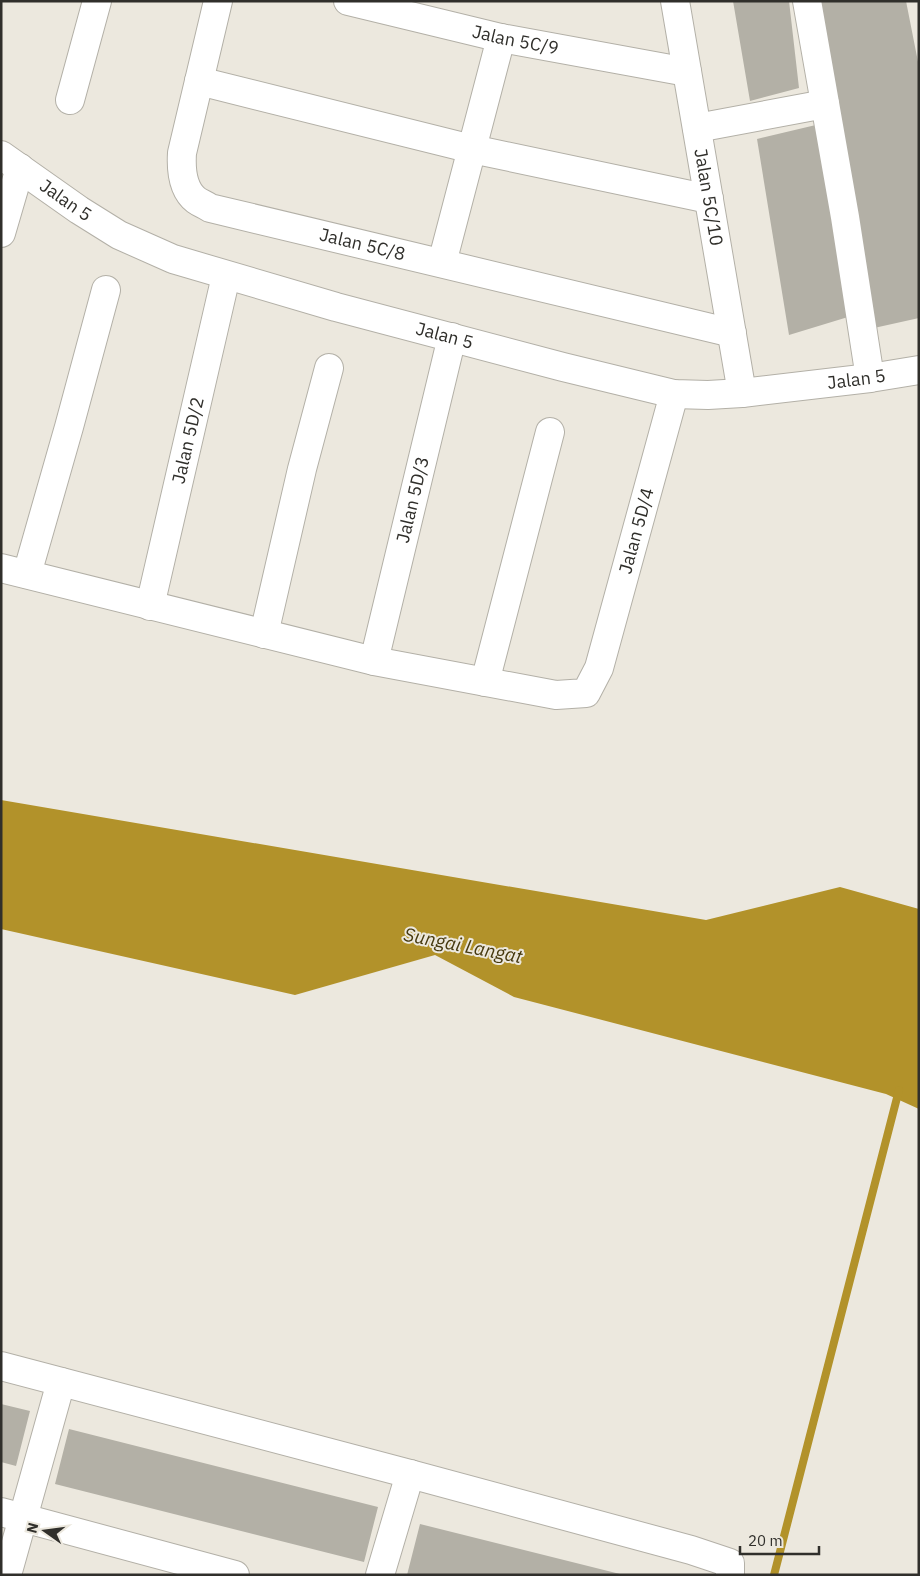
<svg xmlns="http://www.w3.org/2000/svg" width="920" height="1576" font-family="'IBM Plex Sans',sans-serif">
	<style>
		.water { fill: #b2922a }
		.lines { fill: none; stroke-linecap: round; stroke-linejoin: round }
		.stream { stroke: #b2922a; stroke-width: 8 }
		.building { fill: #b3b0a6 }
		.minor-casing { stroke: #b3b0a7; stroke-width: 30 }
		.minor { stroke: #fff; stroke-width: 28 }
		.labels { text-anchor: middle; stroke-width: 4; stroke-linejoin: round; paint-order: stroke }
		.street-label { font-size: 18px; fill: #302f2b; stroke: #ece8de }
		.water-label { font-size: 19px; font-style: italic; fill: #473a10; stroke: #ece8de }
	</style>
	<rect width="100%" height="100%" fill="#ece8de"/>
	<path class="water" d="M1 800 706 920 840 887 919 909V1109L886 1094 514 997 435 955 295 995 1 929Z"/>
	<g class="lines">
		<path class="stream" d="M774 1575 899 1090"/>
	</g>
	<path class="building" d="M733 1H789L799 88 750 101Z
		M817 1H906L919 67V318L874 328Z
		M820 124 848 317 789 335 757 139Z
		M1 1404 30 1411 16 1466 1 1462Z
		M69 1429 378 1507 364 1562 55 1484Z
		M420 1524 620 1574V1575H407Z"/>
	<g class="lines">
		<defs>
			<g id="minor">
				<path id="s1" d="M218 1 182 153C181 169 182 189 196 200 200 203 206 205 210 208L732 333"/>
				<path id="s2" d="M348 1 501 38 687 72"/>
				<path id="s3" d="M675 1 742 393"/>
				<path d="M807 1 845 217 870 378"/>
				<path d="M199 81 472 149 709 199"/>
				<path d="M70 100 97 1"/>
				<path d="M697 128 825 104"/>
				<path id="s4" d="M1 155 79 210 119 235 173 259 336 307 563 367 674 394 708 395 742 393 870 378 919 370"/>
				<path d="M1 233 20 168"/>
				<path d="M442 263 501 38"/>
				<path id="s5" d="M1 568 374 661 556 695 586 693 599 668 674 394"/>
				<path d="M27 574 69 427 106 290"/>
				<path id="s6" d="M150 606 226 276"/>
				<path d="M264 634 302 469 329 368"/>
				<path id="s7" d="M374 661 452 337"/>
				<path d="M485 682 550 432"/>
				<path d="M1 1366 410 1474 691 1550 730 1563V1575"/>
				<path d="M1 1512 235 1575"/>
				<path d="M7 1575 61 1382"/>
				<path d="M380 1575 410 1474"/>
			</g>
		</defs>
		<use href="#minor" class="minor-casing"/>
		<use href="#minor" class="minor"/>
	</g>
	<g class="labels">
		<g class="street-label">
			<text dy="6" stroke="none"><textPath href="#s2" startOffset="172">Jalan 5C/9</textPath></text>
			<text dy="6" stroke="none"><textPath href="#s3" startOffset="199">Jalan 5C/10</textPath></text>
			<text dy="6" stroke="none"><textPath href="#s4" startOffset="79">Jalan 5</textPath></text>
			<text dy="6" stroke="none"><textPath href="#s1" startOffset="380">Jalan 5C/8</textPath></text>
			<text dy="6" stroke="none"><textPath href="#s4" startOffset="484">Jalan 5</textPath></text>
			<text dy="6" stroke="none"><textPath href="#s4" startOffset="904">Jalan 5</textPath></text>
			<text dy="6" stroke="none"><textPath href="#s6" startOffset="170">Jalan 5D/2</textPath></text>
			<text dy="6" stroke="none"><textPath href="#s7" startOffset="166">Jalan 5D/3</textPath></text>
			<text dy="6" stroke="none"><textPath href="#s5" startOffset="770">Jalan 5D/4</textPath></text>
		</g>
		<g class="water-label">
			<text transform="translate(463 945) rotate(11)" y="7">Sungai Langat</text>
		</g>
	</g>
	<rect width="920" height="1576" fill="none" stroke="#302f2b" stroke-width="5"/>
	<g transform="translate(45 1531) rotate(284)" stroke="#ece8de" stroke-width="4" paint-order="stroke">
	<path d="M0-4L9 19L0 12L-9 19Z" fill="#302f2b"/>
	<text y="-8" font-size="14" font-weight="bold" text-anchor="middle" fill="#302f2b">N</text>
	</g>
	<path d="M740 1546v8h79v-8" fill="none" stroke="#302f2b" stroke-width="2.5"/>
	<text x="748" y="1546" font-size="15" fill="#302f2b" stroke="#ece8de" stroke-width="4" paint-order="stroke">20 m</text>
</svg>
